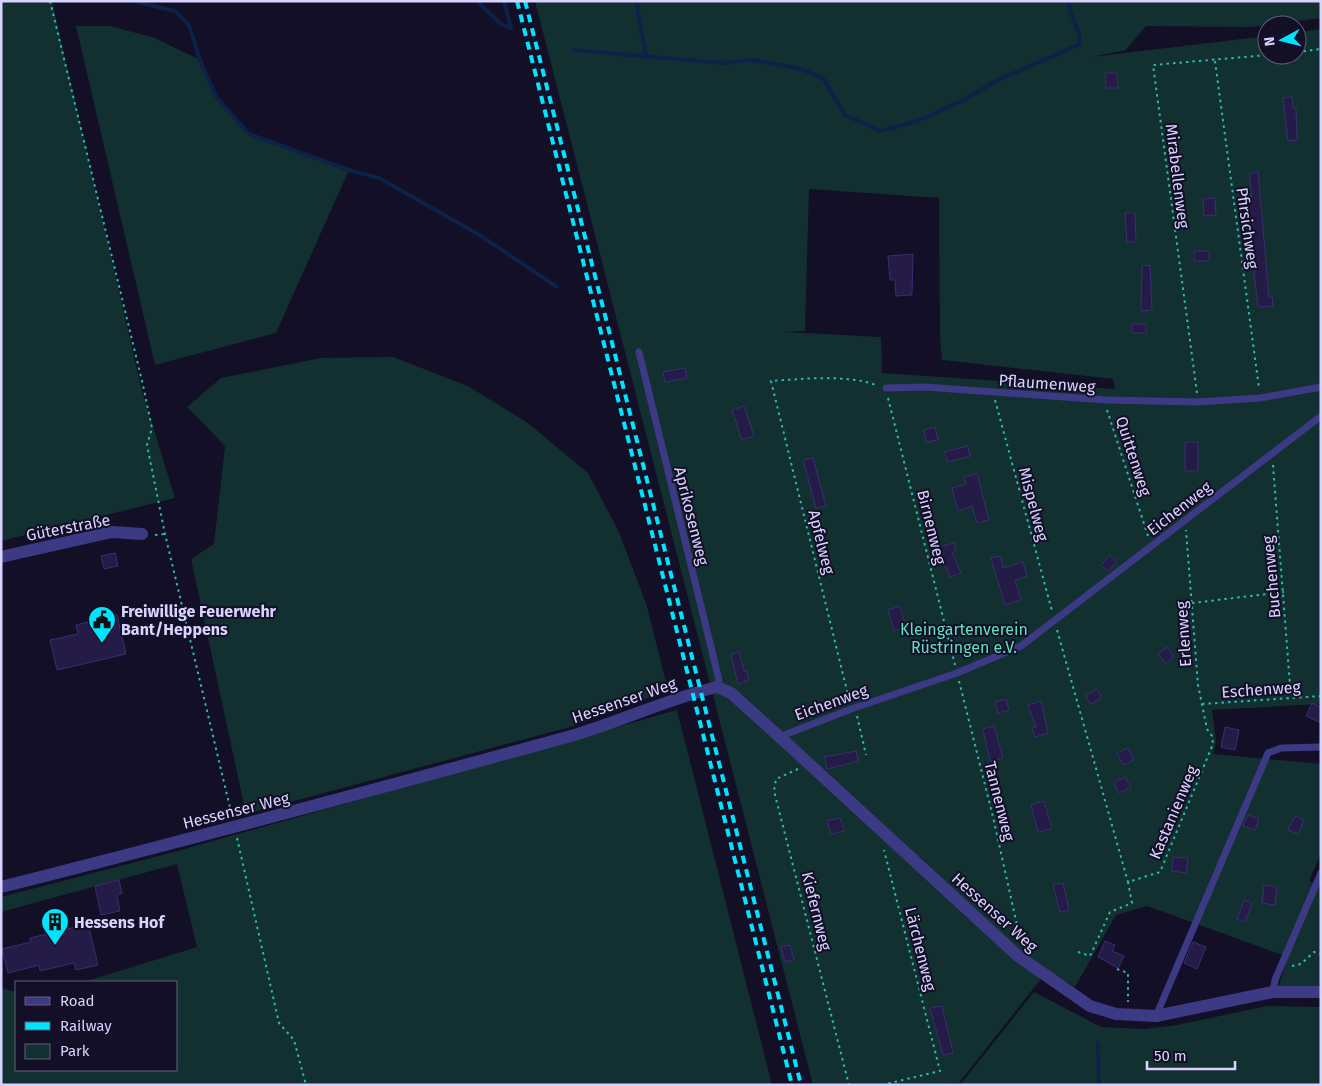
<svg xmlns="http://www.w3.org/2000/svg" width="1322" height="1086" font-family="'Fira Sans',sans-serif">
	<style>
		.green { fill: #12302f; fill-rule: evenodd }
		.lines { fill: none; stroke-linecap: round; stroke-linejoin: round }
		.stream { stroke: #0c2248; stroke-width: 4 }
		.building { fill: #241b47; stroke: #3b2d73 }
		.path { stroke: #2fb8b0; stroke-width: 2; stroke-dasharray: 2.5 4; stroke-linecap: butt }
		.lane { stroke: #3d3a85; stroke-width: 7 }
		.street { stroke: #3d3a85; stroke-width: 12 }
		.rail { stroke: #00e5ff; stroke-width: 4; stroke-dasharray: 8 6; stroke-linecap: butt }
		.labels { text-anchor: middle; stroke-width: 4; stroke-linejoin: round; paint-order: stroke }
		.street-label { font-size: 16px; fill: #d9d4ff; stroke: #130f26 }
		.poi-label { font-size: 16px; font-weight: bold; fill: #d9d4ff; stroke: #130f26; text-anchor: start }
		.park-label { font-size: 16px; fill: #5fe0c0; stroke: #130f26 }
	</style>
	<rect width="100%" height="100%" fill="#130f26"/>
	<path class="green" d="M1 1H52L142 391 175 498 1 541Z
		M535 1H1321V18L1250 27 1146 26 1126 50 1091 57 1267 36V55H1297V32L1321 29V704L1212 710 1216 741 1213 754 1321 764V853L1309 881 1321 886V989L1278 988 1288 957 1147 906 1116 915 1075 987 1047 971 959 1083 813 1085ZM809 189 939 198 940 338 942 360 1113 379 1115 389 882 373 881 337 784 332 805 331Z
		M76 26H110L155 38 200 60 217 98 249 134 349 170 276 333 155 365Z
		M393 357 468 386 528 423 588 473 618 530 646 603 668 690 570 727 246 814 191 559 214 544 225 446 187 407 221 378 321 358Z
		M677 710 772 1085H1V988L16 992V1070H176V982H84L197 947 177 864 1 912V897L174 852Z
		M1034 992 1101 1027 1144 1029 1177 1025 1267 1006 1321 1007V1085H960Z"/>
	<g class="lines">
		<path class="stream" d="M133 1 175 11 189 25 200 60 217 98 249 134 349 170 379 178 478 234 557 287
			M477 1 501 24 511 28
			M504 1 511 28
			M636 1 646 56
			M574 50 722 63 752 60 801 69 823 78 845 115 881 131 917 121 962 101 996 81 1080 44 1079 34 1067 1
			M1098 1043 1099 1085"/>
	</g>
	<path class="building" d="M1105 73H1117L1118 88H1106Z
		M1292 97 1293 108H1296L1297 140 1288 141 1283 98Z
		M1258 172 1269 297H1272L1273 306 1258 307 1254 272H1256L1246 198 1252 197 1249 174Z
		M1215 198 1216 215 1204 216 1203 199Z
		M1125 213H1135L1136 242H1127Z
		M1194 251H1209V261H1194Z
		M913 254 912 295 896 296 895 280H890L888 256Z
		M1150 265 1152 310 1141 311 1142 266Z
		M1132 324H1146V333H1132Z
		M685 368 687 378 665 382 663 372Z
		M744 406 754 436 742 440 732 410Z
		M935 427 938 440 926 442 924 430Z
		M1185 442H1198V471H1185Z
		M968 446 970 456 948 462 944 452Z
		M813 458 826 506 816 508 803 460Z
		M977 474 989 520 977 523 972 506 958 511 952 488 966 484 964 477Z
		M954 543 956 551 952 553 961 573 950 577 938 547Z
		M115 553 118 566 104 569 101 556Z
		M1109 555 1117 561 1109 571 1101 566Z
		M1001 556 1003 568 1023 562 1027 576 1015 580 1021 600 1005 605 991 558Z
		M900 606 906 627 894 631 888 610Z
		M117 615 126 654 57 670 50 640 78 634 76 625Z
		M1167 647 1174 657 1166 664 1158 654Z
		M739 652 744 671H747L749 680 738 684 731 654Z
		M1097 689 1102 698 1090 704 1086 695Z
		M1006 699 1009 710 998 713 995 702Z
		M1041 701 1048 733 1035 737 1032 728 1036 727 1028 705Z
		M1312 703 1321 707V723L1306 716Z
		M994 726 1003 758 990 761 983 729Z
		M1225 727 1239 730 1235 750 1221 747Z
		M1128 748 1134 760 1123 765 1117 753Z
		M856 751 858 761 827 769 824 757Z
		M1125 777 1131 787 1119 793 1114 783Z
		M1044 801 1052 829 1038 832 1031 805Z
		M1248 815 1259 819 1255 830 1243 826Z
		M1295 816 1304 820 1298 834 1288 830Z
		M840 818 844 831 831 834 827 821Z
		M1173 857 1188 858 1186 873 1172 871Z
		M119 880 122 893 117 895 120 911 101 915 95 886Z
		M1063 883 1069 910 1060 912 1053 885Z
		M1264 885 1277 887 1275 905 1262 903Z
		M1244 900 1252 903 1245 922 1237 919Z
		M88 924 98 965 76 970 74 963 40 971 39 965 8 973 2 949 31 942 30 938Z
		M1105 941 1115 945 1112 951 1124 956 1118 968 1098 957Z
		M1193 942 1206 947 1197 969 1184 963Z
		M790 945 794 960 785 962 781 947Z
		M942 1006 953 1053 943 1055 930 1008Z"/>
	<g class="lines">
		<path class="path" d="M50 1 143 385 152 428 147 445 165 534 232 816
			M1297 52 1321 49
			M1215 61 1259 388
			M1197 393 1153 65 1267 55
			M888 398 955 665
			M995 400 1052 611
			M1107 410 1148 536
			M1273 465 1291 698
			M155 535 165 534
			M1192 603 1284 592
			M1057 630 1128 882
			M959 681 993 817 1019 934
			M849 699 771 381C803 379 846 374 876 385
			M1202 704 1321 696
			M857 716 866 755
			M798 769 776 779 774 791 849 1085
			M237 838 279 1023 294 1040 306 1085
			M1078 952 1090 956 1110 912 1132 903 1128 882 1160 872 1213 744 1212 736 1207 729 1198 685 1186 530
			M1292 966 1301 964 1314 952 1321 954
			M1117 969 1128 973V1002
			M882 1085 940 1071 884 850"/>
		<path class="lane" d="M639 352 719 680 717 687
			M886 388 925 387 1106 400 1198 402 1260 398 1321 387
			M782 739 787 734 851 709 957 673 1021 646 1321 416
			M1273 992 1275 980 1321 873
			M1156 1016 1268 753 1281 748 1321 747"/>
		<path class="street" d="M1 557 112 532 142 534
			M1 887C192 839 381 788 571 736 620 722 667 699 717 687L731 693 782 739 1018 956 1090 1006 1116 1014 1156 1016 1273 992H1321"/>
		<path class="rail" d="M517 1 792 1085
			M525 1 801 1085"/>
	</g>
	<defs>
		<symbol id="civic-pin" viewBox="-11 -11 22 30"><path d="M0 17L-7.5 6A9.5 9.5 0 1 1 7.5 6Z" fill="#00e5ff" stroke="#130f26"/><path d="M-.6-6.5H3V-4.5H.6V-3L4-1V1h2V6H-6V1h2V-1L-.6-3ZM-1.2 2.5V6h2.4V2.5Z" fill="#111"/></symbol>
		<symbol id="building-pin" viewBox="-11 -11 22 30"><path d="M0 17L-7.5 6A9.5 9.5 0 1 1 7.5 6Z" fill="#00e5ff" stroke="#130f26"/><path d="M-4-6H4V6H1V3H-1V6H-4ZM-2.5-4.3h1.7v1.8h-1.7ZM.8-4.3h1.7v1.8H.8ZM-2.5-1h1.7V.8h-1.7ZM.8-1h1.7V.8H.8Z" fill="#111"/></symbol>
	</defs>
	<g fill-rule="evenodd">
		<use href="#civic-pin" x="86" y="604" width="32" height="43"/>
		<use href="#building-pin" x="39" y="906" width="32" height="43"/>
	</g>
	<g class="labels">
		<g class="street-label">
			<text transform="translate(1178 176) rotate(83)" y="6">Mirabellenweg</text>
			<text transform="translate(1248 228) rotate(82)" y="6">Pfirsichweg</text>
			<text transform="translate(1047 383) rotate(4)" y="6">Pflaumenweg</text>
			<text transform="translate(1134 456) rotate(72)" y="6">Quittenweg</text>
			<text transform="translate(1034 504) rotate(75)" y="6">Mispelweg</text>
			<text transform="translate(1179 508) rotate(-38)" y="6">Eichenweg</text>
			<text transform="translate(692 516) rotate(76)" y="6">Aprikosenweg</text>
			<text transform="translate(68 527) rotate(-11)" y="6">Güterstraße</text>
			<text transform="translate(932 527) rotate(76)" y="6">Birnenweg</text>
			<text transform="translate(822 542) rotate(76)" y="6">Apfelweg</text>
			<text transform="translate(1271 577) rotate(-95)" y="6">Buchenweg</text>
			<text transform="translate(1183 634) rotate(-94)" y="6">Erlenweg</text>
			<text transform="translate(1261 689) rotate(-4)" y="6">Eschenweg</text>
			<text transform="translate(624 700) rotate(-19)" y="6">Hessenser Weg</text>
			<text transform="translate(831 702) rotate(-20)" y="6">Eichenweg</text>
			<text transform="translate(1000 801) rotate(76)" y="6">Tannenweg</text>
			<text transform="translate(236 810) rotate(-14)" y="6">Hessenser Weg</text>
			<text transform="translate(1173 812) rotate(-67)" y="6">Kastanienweg</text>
			<text transform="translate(817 911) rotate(76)" y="6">Kiefernweg</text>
			<text transform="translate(995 912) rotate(42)" y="6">Hessenser Weg</text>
			<text transform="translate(921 949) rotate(76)" y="6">Lärchenweg</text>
		</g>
		<g class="poi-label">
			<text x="121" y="617">Freiwillige Feuerwehr<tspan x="121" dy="18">Bant/Heppens</tspan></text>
			<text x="74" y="928">Hessens Hof</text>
		</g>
		<g class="park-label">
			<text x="964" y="635">Kleingartenverein<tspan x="964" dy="18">Rüstringen e.V.</tspan></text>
		</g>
	</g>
	<rect width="1322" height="1086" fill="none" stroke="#d9d4ff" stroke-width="5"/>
	<rect x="15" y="981" width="162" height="90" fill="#130f26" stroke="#625e7d"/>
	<rect x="25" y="997" width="25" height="8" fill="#3d3a85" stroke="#625e7d"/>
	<text x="60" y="1006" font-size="15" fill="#d9d4ff">Road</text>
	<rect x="25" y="1022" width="25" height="8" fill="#00e5ff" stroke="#625e7d"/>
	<text x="60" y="1031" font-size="15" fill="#d9d4ff">Railway</text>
	<rect x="25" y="1044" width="25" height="15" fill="#12302f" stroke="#625e7d"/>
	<text x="60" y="1056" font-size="15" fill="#d9d4ff">Park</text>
	<g transform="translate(1282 40) rotate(263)"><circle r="24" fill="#130f26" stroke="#625e7d"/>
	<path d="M0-4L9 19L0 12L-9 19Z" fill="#00e5ff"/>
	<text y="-8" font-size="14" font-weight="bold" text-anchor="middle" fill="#d9d4ff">N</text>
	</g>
	<path d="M1147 1061v8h88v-8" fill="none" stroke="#d9d4ff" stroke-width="2.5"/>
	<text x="1154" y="1061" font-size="15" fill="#d9d4ff" stroke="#130f26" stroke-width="4" paint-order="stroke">50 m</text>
</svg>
